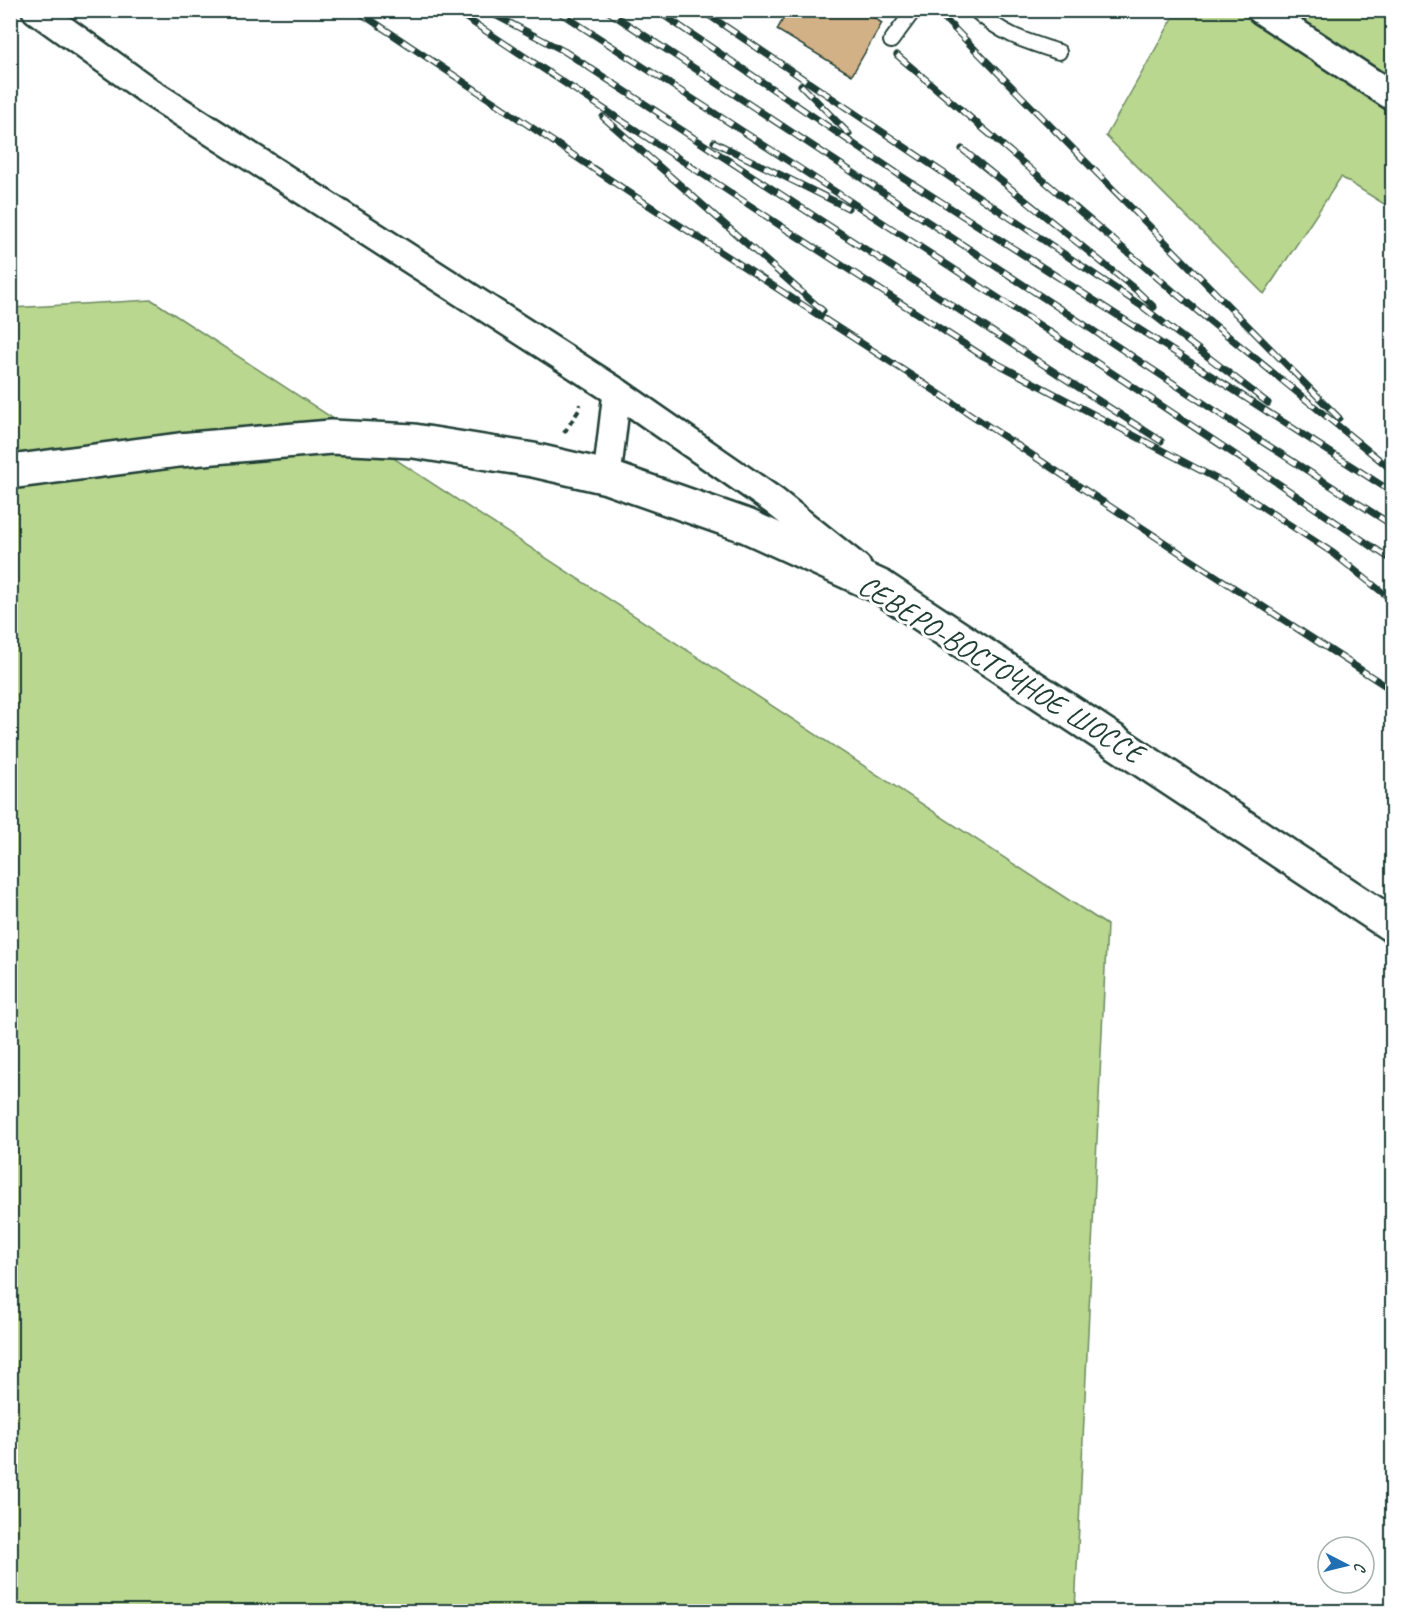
<svg xmlns="http://www.w3.org/2000/svg" width="1403" height="1622" font-family="Caveat,sans-serif">
	<style>
		.green { fill: #bad78f; stroke: #6c8a62; stroke-width: 1.5 }
		.building { fill: #d3b186; stroke: #1f3d34; stroke-width: 1.5 }
		.lines { fill: none; stroke-linecap: round; stroke-linejoin: round }
		.lane-casing { stroke: #1f3d34; stroke-width: 18 }
		.street-casing { stroke: #1f3d34; stroke-width: 32 }
		.secondary-casing { stroke: #1f3d34; stroke-width: 38 }
		.path { stroke: #1f3d34; stroke-width: 4; stroke-dasharray: 6 4.5; stroke-linecap: butt }
		.lane { stroke: #fff; stroke-width: 14 }
		.street { stroke: #fff; stroke-width: 27 }
		.secondary { stroke: #fff; stroke-width: 33 }
		.rail-casing { stroke: #1f3d34; stroke-width: 7 }
		.rail { stroke: #fff; stroke-width: 4.5; stroke-dasharray: 14; stroke-linecap: butt }
		.labels { text-anchor: middle; stroke-width: 6; stroke-linejoin: round; paint-order: stroke }
		.street-label { font-size: 30px; fill: #1f3d34; stroke: #fff }
	</style>
	<rect width="100%" height="100%" fill="#fff"/>
	<filter id="ink" filterUnits="userSpaceOnUse"><feTurbulence type="fractalNoise" baseFrequency=".0167" numOctaves="2"/><feDisplacementMap in="SourceGraphic" scale="12" xChannelSelector="R" yChannelSelector="G"/><feConvolveMatrix kernelMatrix="1 2 1 2 8 2 1 2 1" color-interpolation-filters="sRGB"/></filter>
	<g filter="url(#ink)">
		<path class="green" d="M1177 11H1392V209L1341 177 1264 294 1106 136Z
			M152 300 1107 925 1075 1611 11 1612V308Z"/>
		<path class="building" d="M788 10H862L882 23 852 75 777 30Z"/>
		<g class="lines">
			<defs>
				<path id="lane" d="M975 10C1003 35 1025 41 1059 52
					M891 41 914 10"/>
				<path id="street" d="M36 10 150 92 617 392 774 501 857 567
					M1261 10 1392 96
					M607 477 617 392"/>
				<path id="secondary" d="M10 472 179 450 331 437 414 441 533 460 607 477 747 526 881 587 1392 925"/>
			</defs>
			<use href="#lane" class="lane-casing"/>
			<use href="#street" class="street-casing"/>
			<use href="#secondary" class="secondary-casing"/>
			<path class="path" d="M564 433 579 410 580 404"/>
			<use href="#lane" class="lane"/>
			<use href="#street" class="street"/>
			<use href="#secondary" class="secondary"/>
			<defs>
				<path id="rail" d="M356 10 636 197 923 383 1182 554 1392 690
					M454 10 781 226 983 356 1230 486
					M485 10 564 51 668 119
					M556 10C836 192 1116 373 1392 560
					M606 10 1258 439 1392 525
					M656 10 901 176 1392 492
					M701 10 1143 307 1268 403
					M936 10 1339 418
					M897 55 1173 291 1392 470
					M801 85 849 134
					M660 116 1161 441
					M603 117 823 311
					M714 142 848 208
					M962 149 1136 290 1154 307
					M1224 482 1333 553 1392 600"/>
			</defs>
			<use href="#rail" class="rail-casing"/>
			<use href="#rail" class="rail"/>
		</g>
	</g>
	<g class="labels">
		<g class="street-label">
			<text transform="translate(1001 669) rotate(32)" y="10">СЕВЕРО-ВОСТОЧНОЕ ШОССЕ</text>
		</g>
	</g>
	<rect width="1403" height="1622" fill="none" stroke="#fff" stroke-width="36"/>
	<rect x="18" y="18" width="1367" height="1586" fill="none" stroke="#1f3d34" stroke-width="2" filter="url(#ink)"/>
	<g transform="translate(1346 1565) rotate(97)"><circle r="28" fill="#ffffff" stroke="#a5b1ae" stroke-width="1.5"/>
	<path d="M0-4.5L10 22L0 15L-10 22Z" fill="#1f6fb2"/>
	<text y="-9" font-size="16" font-weight="bold" text-anchor="middle" fill="#1f3d34">С</text>
	</g>
</svg>
